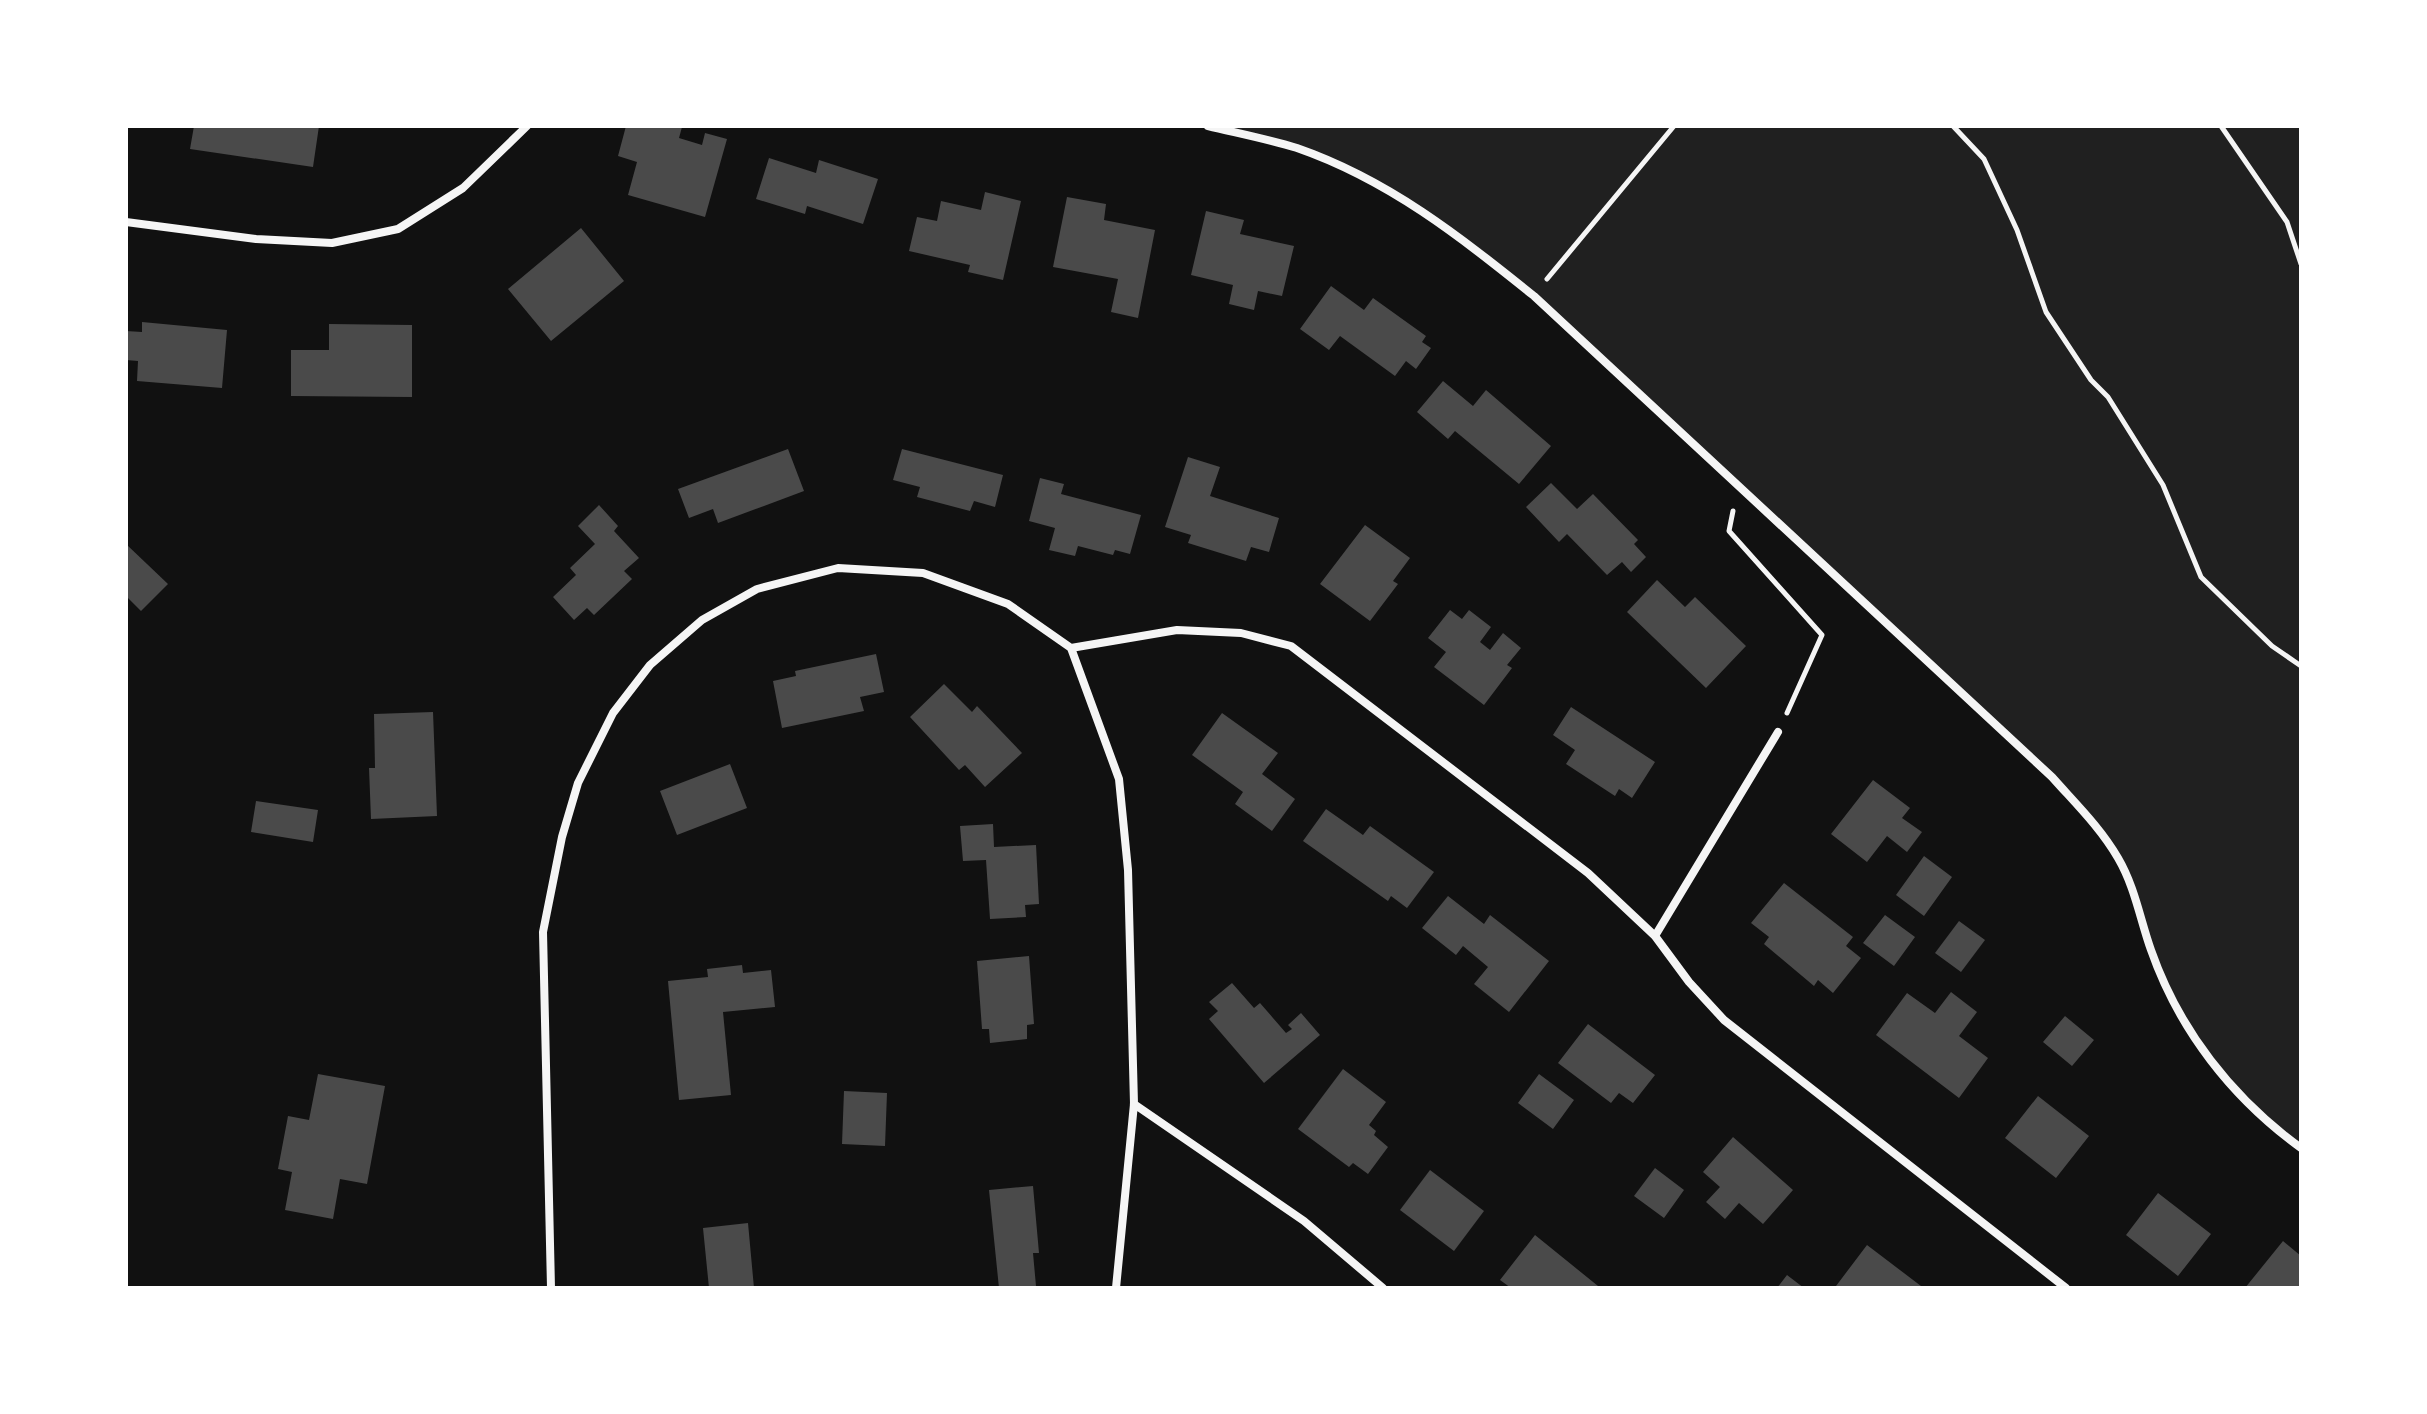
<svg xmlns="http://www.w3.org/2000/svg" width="2427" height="1414" font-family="Spectral,serif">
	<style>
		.green { fill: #202020 }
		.building { fill: #4a4a4a }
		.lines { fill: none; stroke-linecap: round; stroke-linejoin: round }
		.path { stroke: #f5f5f5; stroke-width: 5 }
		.minor { stroke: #f5f5f5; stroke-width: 8 }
	</style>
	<rect width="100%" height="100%" fill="#111"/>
	<path class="green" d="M1208 126H2301V1148L2237 1092 2179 1014 2120 860 2052 777 1534 296C1459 236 1389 180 1297 148 1268 139 1237 133 1208 126Z"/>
	<path class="building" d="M194 126H319L313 167 190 149Z
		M626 126H679L682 127 679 138 702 145 705 133 727 139 705 217 628 195 637 162 618 156Z
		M769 158 816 173 819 160 878 179 863 224 807 206 805 214 756 199Z
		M985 192 1021 201 1003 280 968 272 970 265 909 251 917 217 937 221 941 201 981 210Z
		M1067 197 1106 204 1104 220 1155 230 1138 318 1111 312 1118 279 1053 267Z
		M1206 211 1244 220 1240 234 1294 246 1282 296 1258 291 1254 310 1229 304 1233 285 1191 275Z
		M581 228 624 281 551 341 508 289Z
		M1331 286 1364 310 1373 298 1426 336 1422 342 1431 348 1416 369 1406 361 1395 376 1340 336 1329 350 1300 329Z
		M142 322 227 330 222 388 137 381 138 361 126 360V331L142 332Z
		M329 324 412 325V397L291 396V350H329Z
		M1443 381 1473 406 1486 390 1551 446 1519 484 1455 431 1448 439 1417 412Z
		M788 449 804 491 718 523 713 509 689 518 678 489Z
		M902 449 1003 475 995 507 974 501 970 511 917 497 920 487 893 480Z
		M1188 457 1220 467 1210 496 1279 518 1269 552 1251 547 1246 561 1188 543 1191 535 1165 527Z
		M1040 478 1064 484 1061 494 1141 515 1130 554 1115 550 1113 555 1078 546 1075 556 1049 550 1055 528 1029 521Z
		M1551 483 1577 509 1593 494 1638 540 1634 544 1646 557 1631 572 1622 562 1607 575 1567 534 1559 542 1526 507Z
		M599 505 618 526 614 531 639 558 624 571 632 579 594 615 587 608 574 620 553 597 576 575 570 568 595 544 578 526Z
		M1365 525 1410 558 1393 581 1398 584 1370 621 1320 584Z
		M126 544 168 584 141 611 126 596Z
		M1657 580 1685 607 1695 597 1746 646 1706 688 1627 612Z
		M1450 610 1462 619 1469 610 1491 627 1480 642 1490 650 1503 633 1521 648 1507 665 1512 668 1484 705 1434 667 1446 652 1428 638Z
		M876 654 884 692 860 697 864 711 782 728 773 681 796 676 795 671Z
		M944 684 972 712 977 706 1022 753 985 787 965 765 959 770 910 717Z
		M1571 707 1655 762 1632 798 1619 789 1615 796 1566 764 1575 750 1553 735Z
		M433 712 437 816 371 819 369 768H375L374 714Z
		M1222 713 1278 753 1262 774 1295 799 1272 831 1235 804 1243 792 1192 755Z
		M730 764 747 808 677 835 660 791Z
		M1873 780 1910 808 1902 818 1922 832 1907 852 1887 836 1867 862 1831 834Z
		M256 801 318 810 313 842 251 832Z
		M1326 809 1363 835 1370 826 1434 872 1407 908 1391 896 1388 901 1303 841Z
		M993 824 994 847 1036 845 1039 904 1025 905 1026 917 990 919 986 860 963 861 960 826Z
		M1924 856 1952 877 1924 916 1896 895Z
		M1784 883 1853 937 1846 946 1861 958 1833 993 1818 980 1814 986 1764 944 1769 937 1751 923Z
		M1448 896 1484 924 1490 915 1549 961 1509 1012 1474 984 1488 967 1463 946 1456 955 1422 928Z
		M1885 915 1915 937 1894 966 1863 943Z
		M1959 921 1985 940 1961 972 1935 953Z
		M1029 956 1034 1024 1027 1025V1039L990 1043 989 1029H982L977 961Z
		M742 965 743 973 771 970 775 1007 723 1012 731 1095 679 1100 668 981 708 977 707 969Z
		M1232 983 1254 1008 1260 1003 1286 1033 1292 1029 1288 1025 1301 1013 1320 1035 1264 1083 1209 1019 1218 1011 1209 1002Z
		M1951 992 1977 1012 1959 1036 1988 1058 1959 1098 1876 1035 1907 993 1935 1013Z
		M2065 1016 2094 1040 2072 1066 2043 1042Z
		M1588 1024 1655 1075 1633 1103 1619 1093 1611 1103 1558 1063Z
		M1343 1069 1386 1102 1369 1125 1376 1131 1374 1135 1388 1147 1368 1174 1353 1163 1349 1167 1298 1129Z
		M318 1074 385 1086 367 1184 340 1179 333 1219 285 1210 292 1172 278 1169 288 1116 309 1120Z
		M1539 1074 1574 1100 1553 1129 1518 1103Z
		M844 1091 887 1093 885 1146 842 1144Z
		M2038 1096 2089 1136 2056 1178 2005 1138Z
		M1733 1137 1793 1190 1763 1224 1739 1203 1725 1219 1706 1202 1720 1187 1703 1172Z
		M1655 1168 1684 1190 1664 1218 1634 1196Z
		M1430 1170 1484 1211 1454 1251 1400 1210Z
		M1033 1186 1039 1253H1033L1036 1286 999 1288 989 1190Z
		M2158 1193 2211 1234 2178 1276 2126 1235Z
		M748 1223 754 1288H709L703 1228Z
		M1535 1235 1598 1286 1596 1288H1511L1500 1280Z
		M2283 1241 2301 1256 2300 1288H2245Z
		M1867 1245 1921 1286 1920 1288 1836 1286Z
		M1787 1275 1804 1288H1777Z"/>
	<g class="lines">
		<path class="path" d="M1953 126 1984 159 2017 230 2046 312 2091 380 2108 397 2163 485 2201 577 2272 646 2301 666
			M2221 126 2287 222 2301 264
			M1547 279 1674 126
			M1733 511 1729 531 1822 635 1787 713"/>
		<path class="minor" d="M1208 126C1237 133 1268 139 1297 148 1389 180 1459 236 1534 296L2052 777C2075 803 2100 827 2118 858 2135 887 2140 919 2151 950 2179 1030 2232 1098 2301 1148
			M126 222 256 239 332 243 398 229 463 188 527 126
			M1071 648 1119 779 1128 870 1134 1104 1116 1288
			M1655 936 1778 732
			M1134 1104 1304 1221 1383 1288
			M551 1288 543 932 562 837 578 783 613 713 650 665 702 620 757 589 838 568 923 573 1008 604 1071 648 1177 630 1241 633 1291 646 1588 873 1655 936 1689 982 1724 1020 2066 1288"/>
	</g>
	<rect width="2427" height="1414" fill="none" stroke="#ffffff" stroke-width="256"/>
</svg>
